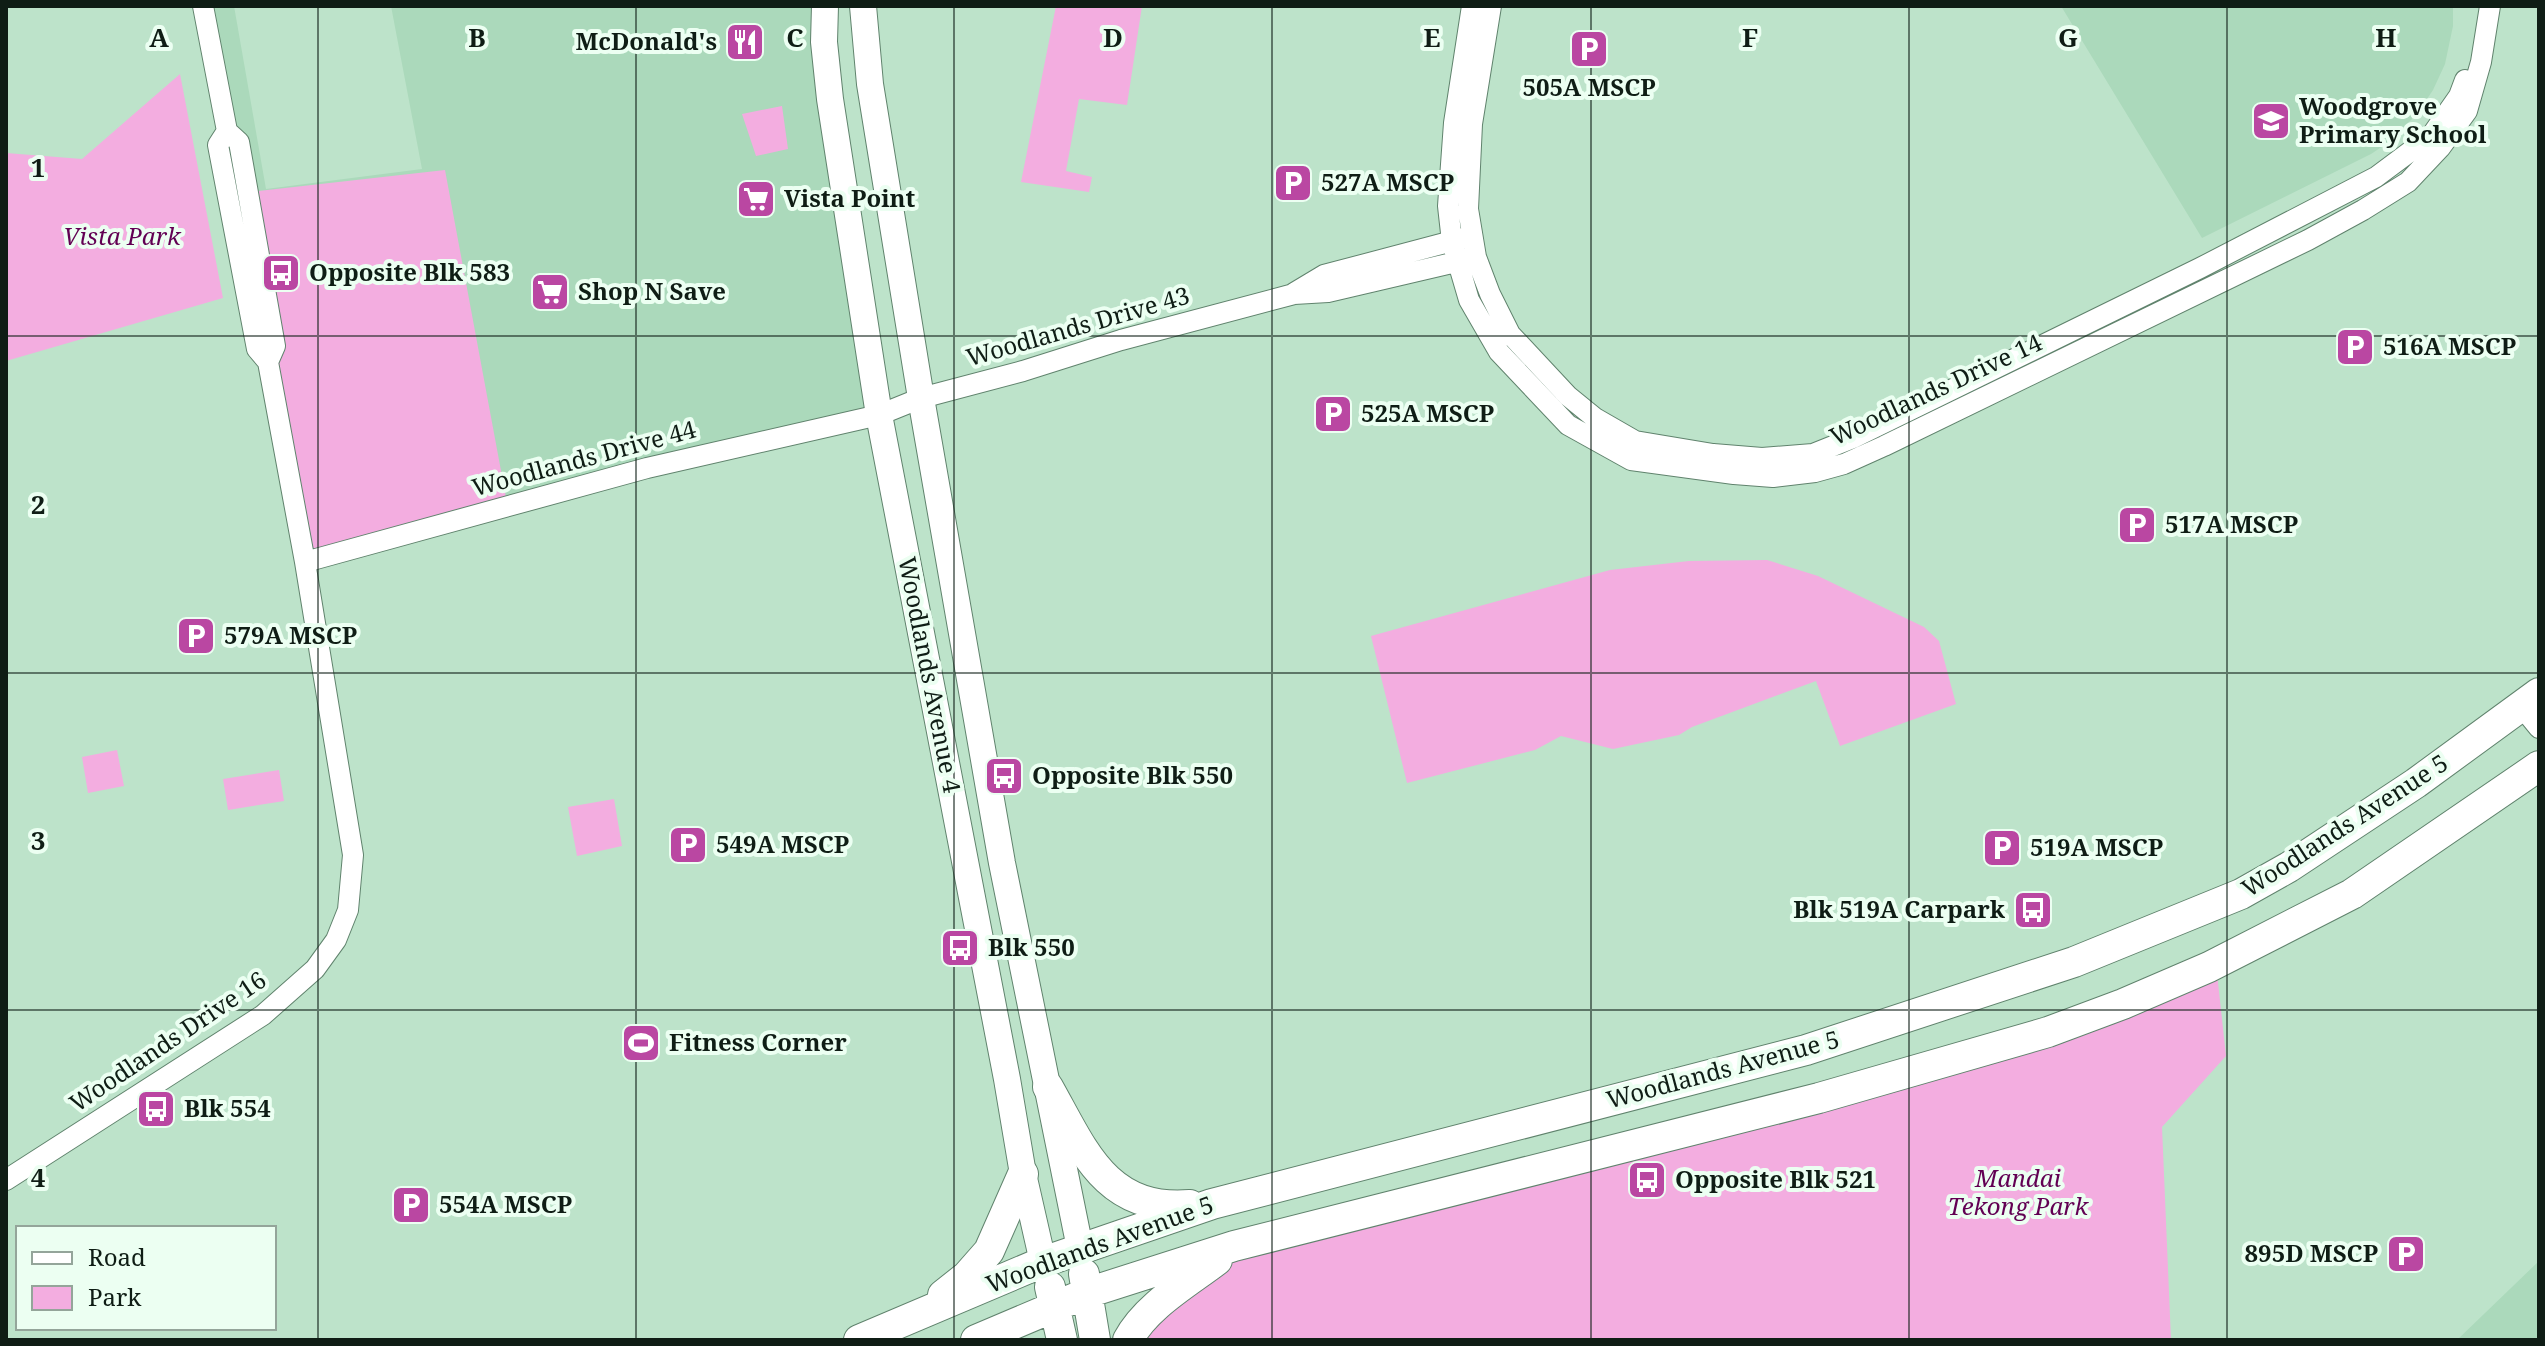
<svg xmlns="http://www.w3.org/2000/svg" width="2545" height="1346" font-family="'Noto Serif',serif">
	<style>
		.built { fill: #abd9bb }
		.green { fill: #f3ade0 }
		.lines { fill: none; stroke-linecap: round; stroke-linejoin: round }
		.minor-casing { stroke: #60836d; stroke-width: 22 }
		.tertiary-casing { stroke: #60836d; stroke-width: 28 }
		.secondary-casing { stroke: #60836d; stroke-width: 32 }
		.minor { stroke: #fff; stroke-width: 20 }
		.tertiary { stroke: #fff; stroke-width: 26 }
		.secondary { stroke: #fff; stroke-width: 30 }
		.grid { fill: none; stroke: #0f1d15; stroke-width: 2; stroke-opacity: 0.55 }
		.labels { text-anchor: middle; stroke-width: 8; stroke-linejoin: round; paint-order: stroke }
		.poi-label { font-size: 24px; font-weight: bold; fill: #0f1d15; stroke: #ecfff2; text-anchor: start }
		.park-label { font-size: 24px; font-style: italic; fill: #620053; stroke: #ecfff2 }
		.street-label { font-size: 24px; fill: #0f1d15; stroke: #ecfff2 }
		.grid-label { font-size: 26px; text-anchor: middle; font-weight: bold; fill: #0f1d15; stroke: #ecfff2; stroke-width: 8; stroke-linejoin: round; paint-order: stroke }
	</style>
	<rect width="100%" height="100%" fill="#bde3ca"/>
	<path class="built" d="M202 6H234L266 189 422 169 391 6H824L878 415 305 562Z
		M2061 6H2453V26L2445 64 2433 90 2417 114 2389 142 2371 154 2202 238Z
		M2539 1261V1340H2457Z"/>
	<path class="green" d="M1056 6H1142L1127 105 1079 99 1066 171 1092 177 1089 192 1021 182Z
		M180 74 223 298 6 361V153L82 159Z
		M782 106 788 149 756 156 742 114Z
		M445 170 507 503 308 559 249 192Z
		M1767 560 1818 576 1924 627 1939 641 1956 704 1840 746 1816 681 1692 727 1679 735 1613 749 1561 736 1535 750 1407 783 1371 636 1610 570 1689 561Z
		M117 750 124 786 88 793 82 757Z
		M279 770 284 801 228 810 223 779Z
		M614 799 622 846 577 856 568 807Z
		M2216 964 2226 1056 2162 1127 2171 1340H1128L1234 1247 1819 1099Z"/>
	<g class="lines">
		<defs>
			<path id="minor" d="M203 6 227 131 239 142 275 346 268 362
				M1472 6 1454 123 1448 206 1452 242 1469 300 1499 352 1568 425 1631 460 1734 474 1773 477 1815 472 1844 464 1884 446 2308 240 2363 210 2408 182 2440 148 2467 111 2481 62 2490 6
				M1491 6 1472 124 1468 209 1476 257 1490 294 1510 334 1568 396 1595 418 1635 441 1713 454 1762 458 1813 454 1853 438 2200 268 2376 177 2431 136 2459 96 2465 80
				M1294 293 1324 275 1464 238
				M305 562 647 468 879 415 921 398 1023 371 1121 340 1294 294 1328 292 1469 259
				M2521 706 2539 728
				M6 1180 263 1015 315 969 336 940 348 910 353 855 305 562 268 362 257 349 218 145 227 131"/>
			<path id="tertiary" d="M825 6 824 42 830 99 879 415 1007 1079 1023 1174 1043 1262
				M863 6 870 84 921 398 1002 863 1080 1248"/>
			<path id="secondary" d="M1048 1087C1083 1149 1105 1212 1190 1205
				M1084 1274 1095 1340
				M1050 1287 1062 1340
				M943 1295 967 1276 989 1251 1023 1174
				M859 1340 1043 1262 1212 1204 1806 1050 2074 962 2241 894 2289 867 2416 783 2539 693
				M976 1340 1087 1293 1234 1246 1819 1098 2048 1032 2123 1004 2209 967 2352 894 2539 766
				M1128 1340C1146 1306 1187 1283 1217 1260"/>
		</defs>
		<use href="#minor" class="minor-casing"/>
		<use href="#tertiary" class="tertiary-casing"/>
		<use href="#secondary" class="secondary-casing"/>
		<use href="#minor" class="minor"/>
		<use href="#tertiary" class="tertiary"/>
		<use href="#secondary" class="secondary"/>
	</g>
	<path class="grid" d="M318 6V1340M636 6V1340M954 6V1340M1272 6V1340M1591 6V1340M1909 6V1340M2227 6V1340M6 336H2539M6 673H2539M6 1010H2539"/>
	<defs>
		<symbol id="restaurant-square" viewBox="-11 -11 22 22"><rect x="-9" y="-9" width="18" height="18" rx="4" fill="#ba47a2" stroke="#ecfff2"/><path d="M-5-6h1v4h1v-4h1v4h1v-4h1v5L-1.5 .5V6h-2V.5L-5-1ZM5-6V6H3V1.5H1.5Q1.5-4 5-6Z" fill="#fff"/></symbol>
		<symbol id="parking-square" viewBox="-11 -11 22 22"><rect x="-9" y="-9" width="18" height="18" rx="4" fill="#ba47a2" stroke="#ecfff2"/><path d="M-3.5-5.5H1a3.5 3.5 0 0 1 0 7H-1V5.5H-3.5ZM-1-3.4V-.6H.8a1.4 1.4 0 0 0 0-2.8Z" fill="#fff"/></symbol>
		<symbol id="school-square" viewBox="-11 -11 22 22"><rect x="-9" y="-9" width="18" height="18" rx="4" fill="#ba47a2" stroke="#ecfff2"/><path d="M0-5L7-2L0 1L-7-2ZM-4 1L0 2.5L4 1V4Q0 6-4 4Z" fill="#fff"/></symbol>
		<symbol id="supermarket-square" viewBox="-11 -11 22 22"><rect x="-9" y="-9" width="18" height="18" rx="4" fill="#ba47a2" stroke="#ecfff2"/><path d="M-6-5.5h2.5l.6 2H6L4.5 2H-2.5L-4.4-4H-6ZM-1.5 3.2a1.3 1.3 0 1 0 .1 0ZM3 3.2a1.3 1.3 0 1 0 .1 0Z" fill="#fff"/></symbol>
		<symbol id="bus-square" viewBox="-11 -11 22 22"><rect x="-9" y="-9" width="18" height="18" rx="4" fill="#ba47a2" stroke="#ecfff2"/><path d="M-5-6H5V4H4V6H2V4H-2V6H-4V4H-5ZM-3.5-4V0h7V-4ZM-3.5 1.2v1.5H-2V1.2ZM2 1.2v1.5H3.5V1.2Z" fill="#fff"/></symbol>
		<symbol id="stadium-square" viewBox="-11 -11 22 22"><rect x="-9" y="-9" width="18" height="18" rx="4" fill="#ba47a2" stroke="#ecfff2"/><path d="M0-5a6.5 5 0 1 0 0 10a6.5 5 0 1 0 0-10ZM-3.5-1.8h7v3.6h-7Z" fill="#fff"/></symbol>
	</defs>
	<g fill-rule="evenodd">
		<use href="#restaurant-square" x="723" y="20" width="44" height="44"/>
		<use href="#parking-square" x="1567" y="27" width="44" height="44"/>
		<use href="#school-square" x="2249" y="99" width="44" height="44"/>
		<use href="#parking-square" x="1271" y="161" width="44" height="44"/>
		<use href="#supermarket-square" x="734" y="177" width="44" height="44"/>
		<use href="#bus-square" x="259" y="251" width="44" height="44"/>
		<use href="#supermarket-square" x="528" y="270" width="44" height="44"/>
		<use href="#parking-square" x="2333" y="325" width="44" height="44"/>
		<use href="#parking-square" x="1311" y="392" width="44" height="44"/>
		<use href="#parking-square" x="2115" y="503" width="44" height="44"/>
		<use href="#parking-square" x="174" y="614" width="44" height="44"/>
		<use href="#bus-square" x="982" y="754" width="44" height="44"/>
		<use href="#parking-square" x="666" y="823" width="44" height="44"/>
		<use href="#parking-square" x="1980" y="826" width="44" height="44"/>
		<use href="#bus-square" x="2011" y="888" width="44" height="44"/>
		<use href="#bus-square" x="938" y="926" width="44" height="44"/>
		<use href="#stadium-square" x="619" y="1021" width="44" height="44"/>
		<use href="#bus-square" x="134" y="1087" width="44" height="44"/>
		<use href="#bus-square" x="1625" y="1158" width="44" height="44"/>
		<use href="#parking-square" x="389" y="1183" width="44" height="44"/>
		<use href="#parking-square" x="2384" y="1232" width="44" height="44"/>
	</g>
	<g class="labels">
		<g class="poi-label">
			<text x="717" y="50" text-anchor="end">McDonald's</text>
			<text x="1589" y="96" text-anchor="middle">505A MSCP</text>
			<text x="2299" y="115">Woodgrove<tspan x="2299" dy="28">Primary School</tspan></text>
			<text x="1321" y="191">527A MSCP</text>
			<text x="784" y="207">Vista Point</text>
			<text x="309" y="281">Opposite Blk 583</text>
			<text x="578" y="300">Shop N Save</text>
			<text x="2383" y="355">516A MSCP</text>
			<text x="1361" y="422">525A MSCP</text>
			<text x="2165" y="533">517A MSCP</text>
			<text x="224" y="644">579A MSCP</text>
			<text x="1032" y="784">Opposite Blk 550</text>
			<text x="716" y="853">549A MSCP</text>
			<text x="2030" y="856">519A MSCP</text>
			<text x="2005" y="918" text-anchor="end">Blk 519A Carpark</text>
			<text x="988" y="956">Blk 550</text>
			<text x="669" y="1051">Fitness Corner</text>
			<text x="184" y="1117">Blk 554</text>
			<text x="1675" y="1188">Opposite Blk 521</text>
			<text x="439" y="1213">554A MSCP</text>
			<text x="2378" y="1262" text-anchor="end">895D MSCP</text>
		</g>
		<g class="park-label">
			<text x="122" y="245">Vista Park</text>
			<text x="2018" y="1187">Mandai<tspan x="2018" dy="28">Tekong Park</tspan></text>
		</g>
		<g class="street-label">
			<text transform="translate(1078 327) rotate(-16)" y="8">Woodlands Drive 43</text>
			<text transform="translate(1936 390) rotate(-25)" y="8">Woodlands Drive 14</text>
			<text transform="translate(584 459) rotate(-15)" y="8">Woodlands Drive 44</text>
			<text transform="translate(929 675) rotate(79)" y="8">Woodlands Avenue 4</text>
			<text transform="translate(2345 826) rotate(-33)" y="8">Woodlands Avenue 5</text>
			<text transform="translate(168 1042) rotate(-34)" y="8">Woodlands Drive 16</text>
			<text transform="translate(1723 1070) rotate(-15)" y="8">Woodlands Avenue 5</text>
			<text transform="translate(1100 1245) rotate(-20)" y="8">Woodlands Avenue 5</text>
		</g>
	</g>
	<g class="grid-label">
		<text x="159" y="47">A</text>
		<text x="477" y="47">B</text>
		<text x="795" y="47">C</text>
		<text x="1113" y="47">D</text>
		<text x="1432" y="47">E</text>
		<text x="1750" y="47">F</text>
		<text x="2068" y="47">G</text>
		<text x="2386" y="47">H</text>
		<text x="38" y="177">1</text>
		<text x="38" y="514">2</text>
		<text x="38" y="850">3</text>
		<text x="38" y="1187">4</text>
	</g>
	<rect width="2545" height="1346" fill="none" stroke="#0f1d15" stroke-width="16"/>
	<rect x="16" y="1226" width="260" height="104" fill="#ecfff2" stroke="#94a59a" stroke-width="2"/>
	<rect x="32" y="1252" width="40" height="12" fill="#ffffff" stroke="#94a59a" stroke-width="2"/>
	<text x="88" y="1266" font-size="24" fill="#0f1d15">Road</text>
	<rect x="32" y="1286" width="40" height="24" fill="#f3ade0" stroke="#94a59a" stroke-width="2"/>
	<text x="88" y="1306" font-size="24" fill="#0f1d15">Park</text>
</svg>
